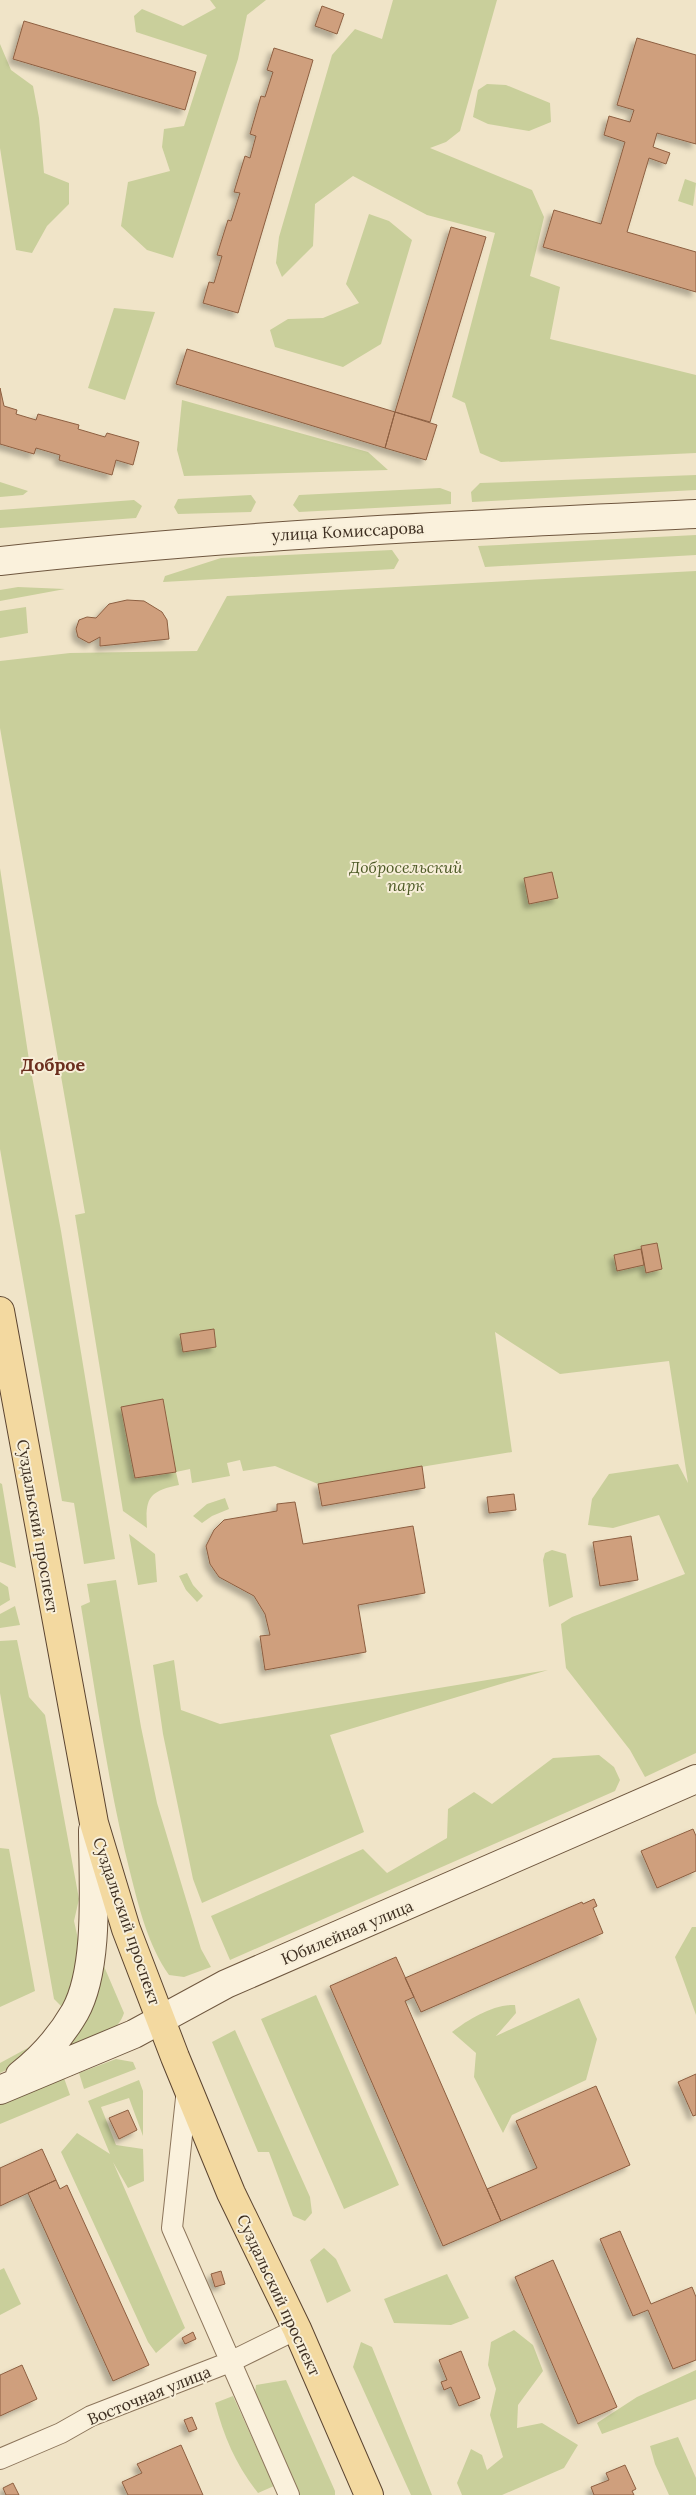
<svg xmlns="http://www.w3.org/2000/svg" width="696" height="2495" font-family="Lora,serif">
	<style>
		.green { fill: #c9cf9b }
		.building { fill: #cf9f7d; stroke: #8d5f41; filter: url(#shadow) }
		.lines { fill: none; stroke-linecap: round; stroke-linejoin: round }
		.street-casing { stroke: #8d765c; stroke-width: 22 }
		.secondary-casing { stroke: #6f573f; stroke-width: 30 }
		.primary-casing { stroke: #5b4430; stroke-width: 30 }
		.street { stroke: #faf1dc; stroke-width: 20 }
		.secondary { stroke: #faf1dc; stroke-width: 28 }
		.primary { stroke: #f3d9a0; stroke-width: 28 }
		.labels { text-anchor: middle; stroke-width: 4; stroke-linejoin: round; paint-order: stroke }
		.street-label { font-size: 16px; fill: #3d2e20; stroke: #f7eed8 }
		.park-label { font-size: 16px; font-style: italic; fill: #4d5a26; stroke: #f7eed8 }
		.neighbourhood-label { font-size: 18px; font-weight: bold; fill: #6b2e1e; stroke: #f7eed8 }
	</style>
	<defs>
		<filter id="shadow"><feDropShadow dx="-4.5" dy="4.5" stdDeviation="2.5" flood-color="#0004"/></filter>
	</defs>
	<rect width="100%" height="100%" fill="#f0e4c8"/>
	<path class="green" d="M210 0H266L247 15 238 59 173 258 147 250 121 226 128 182 170 171 162 147 164 129 184 126 207 55 136 32 134 16 142 9 183 26 216 8Z
		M393 0H497L460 131 446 142 430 148 532 190 544 217 530 276 560 287 550 339 696 375V453L501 462 480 453 465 403 452 397 495 233 427 215 353 176 315 204 313 246 282 277 276 263 279 237 332 55 355 29 382 39Z
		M0 44 11 70 33 86 39 118 44 173 69 183V204L47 226 32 253 16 250 0 148Z
		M487 84 506 85 550 103 551 122 529 131 488 124 473 117 478 90Z
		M685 179 696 183 693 206 678 201Z
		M369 214 389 221 412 240 381 344 343 367 275 347 270 330 288 319 323 318 359 303 346 284Z
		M114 308 155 312 125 400 88 388Z
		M182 400 368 452 388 470 184 476 177 450Z
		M696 475V490L472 502 471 492 480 483Z
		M0 482 28 491 23 495 0 497Z
		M440 488 451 492V504L299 512 293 505 299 495Z
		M251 495 256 502 251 512 178 514 174 507 178 499Z
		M134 500 142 506 136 518 0 528V510Z
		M696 535V555L485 567 478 546Z
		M392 550 399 560 394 569 163 582 165 576 221 558Z
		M696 571V1753L645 1777 630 1750 566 1668 561 1624 572 1617 685 1574 659 1515 613 1528 588 1525 592 1499 609 1474 678 1464 688 1483 669 1361 560 1374 495 1332 512 1452 318 1484 275 1466 243 1471 240 1460 227 1463 230 1476 192 1483 190 1469 176 1472 179 1485C149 1491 145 1498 147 1528L123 1511 75 1215 85 1213 0 728V661L70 653 197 651 227 596Z
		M18 587 65 589 0 601V590Z
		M26 607 28 633 0 638V611Z
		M0 868 29 1060 61 1231 115 1559 84 1564 74 1503 62 1501 0 1149Z
		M0 1483 2 1484 16 1568 0 1562Z
		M225 1498 229 1509 212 1516 202 1523 193 1516 207 1504Z
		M129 1534 155 1554 157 1582 138 1585Z
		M552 1550 566 1554 573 1597 549 1607 543 1560 545 1553Z
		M187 1573 193 1585 203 1596 197 1602 186 1590 179 1576Z
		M116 1580 141 1727 157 1803 201 1949 211 1967 184 1977 169 1975C148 1945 139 1908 130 1872 108 1785 96 1695 81 1606L90 1602 87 1584Z
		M0 1582 8 1587 10 1600 0 1606Z
		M15 1606 20 1625 0 1628V1614Z
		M17 1640 29 1697 45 1715 79 1899 74 1921 82 1957 74 1999 62 2007 54 1999 0 1693V1641Z
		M174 1660 181 1710 220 1724 548 1670 330 1735 364 1832 202 1903 193 1879 163 1734 153 1665Z
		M599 1755 614 1767 620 1780 615 1791 230 1960 211 1916 363 1849 387 1873 447 1838 448 1809 474 1792 492 1804 553 1758Z
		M0 1848 9 1849 35 1991 0 2007Z
		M692 1927H696V2015L675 1957Z
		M97 1950 124 2013C117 2036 90 2040 69 2048L65 2037Z
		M316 1995 399 2185 344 2209 261 2019Z
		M579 1998 597 2039 586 2080 512 2115 503 2133 474 2077 476 2053 452 2032C469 2019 494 2004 515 2005L516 2013 496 2036Z
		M235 2030 310 2197 312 2213 305 2221 293 2216 269 2152H258L212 2042Z
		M37 2043 19 2064 0 2073V2063Z
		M116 2059 133 2062 136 2069 84 2089 79 2073Z
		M64 2078 70 2095 0 2124V2105Z
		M139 2080 143 2091V2136L129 2098 101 2107 116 2145 143 2149 144 2181 128 2188 113 2162 185 2328 156 2353 148 2342 61 2152 77 2133 110 2154 88 2101Z
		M324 2248 336 2259 351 2291 327 2303 310 2260Z
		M4 2268 21 2304 0 2315V2270Z
		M447 2274 469 2318 451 2325 394 2323 384 2299Z
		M514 2330 533 2345 543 2371 518 2405 517 2428 542 2423 578 2445 564 2468 502 2495H462L457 2483 471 2449 482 2455 487 2470 503 2457 490 2415 496 2389 488 2365 491 2342Z
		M361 2342 372 2347 432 2495H411L353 2367Z
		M696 2370V2399L602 2434 597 2423 637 2397Z
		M286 2380 335 2491V2495H300L255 2393 256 2385Z
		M233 2396 274 2486 258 2493C236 2465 224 2437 215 2403Z
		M678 2437 696 2478V2495H669L655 2464 650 2446Z"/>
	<path class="building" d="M322 6 344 14 337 34 315 26Z
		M24 21 196 72 185 110 13 59Z
		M637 38 696 55V144L657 133 653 147 670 153 666 164 649 158 627 232 696 252V292L543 247 554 210 601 224 625 142 604 135 609 116 630 122 634 110 617 105Z
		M274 48 313 60 238 313 203 303 209 282 214 283 222 256 217 255 228 220 231 221 240 193 234 192 245 156 250 158 256 136 250 134 261 96 265 97 273 72 267 70Z
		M451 227 486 237 430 422 395 412Z
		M187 349 395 412 385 448 176 384Z
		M0 388 4 406 17 410 16 414 36 420 38 414 79 425 78 429 105 437 107 433 139 442 133 465 116 460 112 475 59 460 60 455 36 448 34 454 0 444Z
		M395 412 437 425 426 460 385 448Z
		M127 600 144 601 162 612 167 620 169 639 100 646V637L89 643 78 637 76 629 79 620 87 617 96 618 109 604Z
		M552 872 558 898 529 904 524 878Z
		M657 1243 662 1269 646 1273 641 1246Z
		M641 1249 644 1265 617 1271 614 1255Z
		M214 1329 216 1347 183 1352 180 1334Z
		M163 1399 176 1472 135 1478 121 1407Z
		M422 1466 425 1488 322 1506 318 1484Z
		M514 1494 516 1510 489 1513 487 1497Z
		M295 1502 303 1544 413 1526 425 1593 358 1605 366 1652 265 1670 260 1636 270 1635 265 1614 254 1596 219 1577 210 1564 206 1546 214 1530 224 1520 277 1511V1504Z
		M631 1536 638 1580 600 1586 593 1542Z
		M693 1829 696 1836V1871L657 1888 641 1851Z
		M594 1899 597 1906 593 1908 603 1933 421 2012 405 1978 582 1902 583 1904Z
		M396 1957 414 1997 405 2001 501 2221 443 2246 330 1986Z
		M696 2074V2115L693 2116 678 2082Z
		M596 2086 630 2165 501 2221 487 2189 537 2168 516 2121Z
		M128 2110 137 2130 119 2139 109 2118Z
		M42 2149 56 2180 0 2206V2168Z
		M56 2180 60 2189 67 2185 149 2365 113 2381 28 2193Z
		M620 2231 651 2304 692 2287 696 2297V2360L673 2369 648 2310 633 2316 600 2239Z
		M553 2260 617 2407 578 2424 515 2277Z
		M221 2271 225 2284 215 2287 211 2274Z
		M193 2332 196 2339 185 2344 182 2338Z
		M461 2351 480 2398 459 2406 451 2387 444 2390 441 2382 447 2380 439 2360Z
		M22 2365 37 2399 0 2416V2375Z
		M192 2417 197 2429 189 2432 184 2420Z
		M181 2445 203 2495H128L122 2482 142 2473 137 2464Z
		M625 2465 636 2489 632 2491 634 2495H594L591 2487 609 2480 606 2473Z
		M13 2483 19 2495H6L3 2488Z"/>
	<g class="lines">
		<defs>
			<path id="street" d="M187 2089 172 2228 289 2495
				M0 2459 61 2433 91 2416 230 2362 297 2329"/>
			<path id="secondary" d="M0 561C232 535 463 525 696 514
				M20 2075C42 2058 61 2036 75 2012 100 1967 93 1881 93 1830
				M0 2090 134 2034 226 1984 696 1779"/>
			<path id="primary" d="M0 1311 94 1823 126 1929 175 2057 231 2193 297 2329 369 2495"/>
		</defs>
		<use href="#street" class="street-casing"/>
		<use href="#secondary" class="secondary-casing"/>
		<use href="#primary" class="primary-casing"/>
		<use href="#street" class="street"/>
		<use href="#secondary" class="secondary"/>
		<use href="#primary" class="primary"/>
	</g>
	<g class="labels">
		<g class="street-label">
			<text transform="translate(348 531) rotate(-3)" y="6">улица Комиссарова</text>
			<text transform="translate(38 1526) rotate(80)" y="6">Суздальский проспект</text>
			<text transform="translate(127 1921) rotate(71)" y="6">Суздальский проспект</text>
			<text transform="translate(347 1932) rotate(-23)" y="6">Юбилейная улица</text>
			<text transform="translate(279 2295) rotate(65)" y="6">Суздальский проспект</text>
			<text transform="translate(149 2395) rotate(-22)" y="6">Восточная улица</text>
		</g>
		<g class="park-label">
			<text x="406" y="873">Добросельский<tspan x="406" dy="18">парк</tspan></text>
		</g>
		<g class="neighbourhood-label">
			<text x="53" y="1071">Доброе</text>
		</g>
	</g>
</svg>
